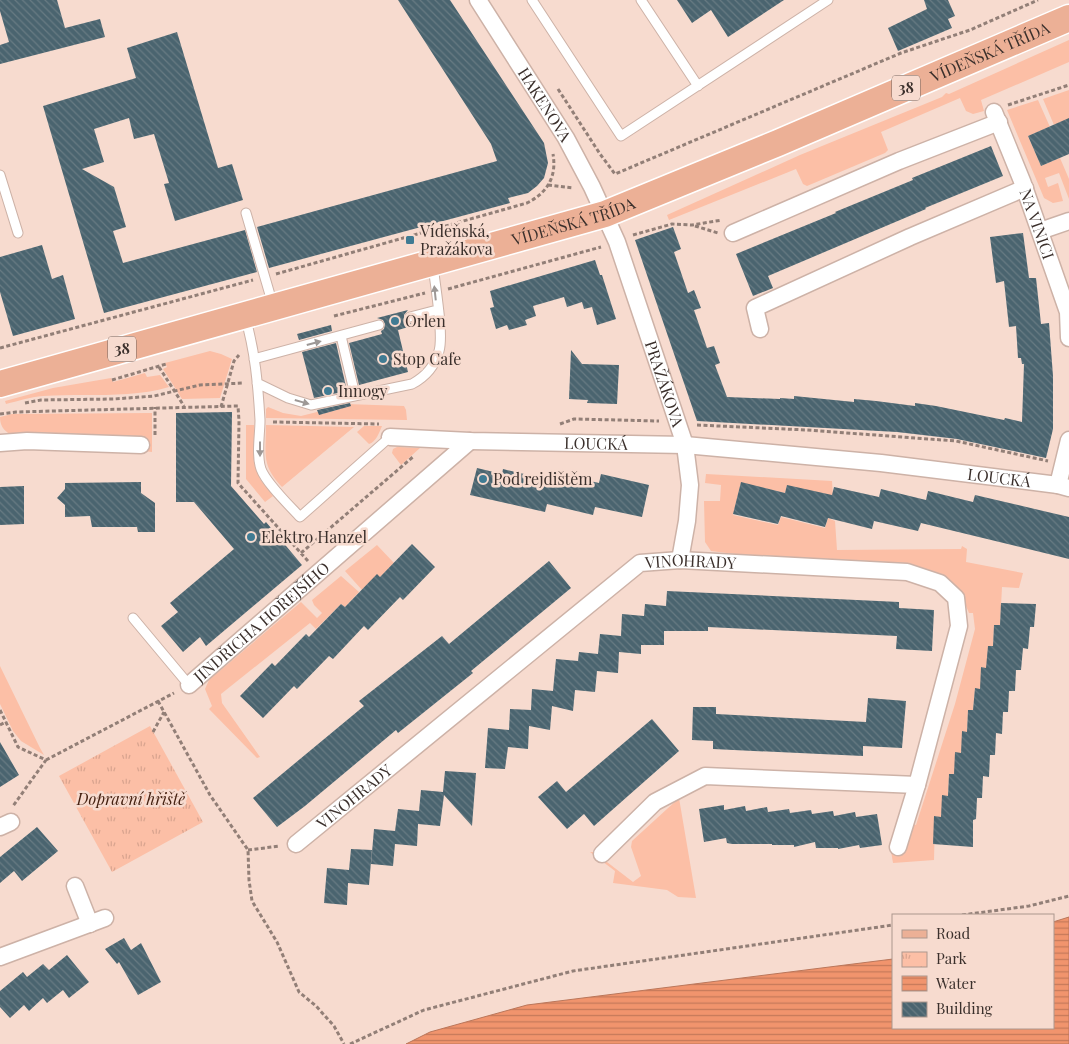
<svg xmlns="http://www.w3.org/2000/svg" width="1069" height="1044" font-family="'Playfair Display',serif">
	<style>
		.grass { fill: #fcbfa6 }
		.park { fill: url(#park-tufts) }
		.water { fill: url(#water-rules); stroke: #ba765a }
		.building { fill: url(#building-back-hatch) }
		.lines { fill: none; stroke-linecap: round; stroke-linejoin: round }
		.service-casing { stroke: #cdb2a7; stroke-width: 11 }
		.minor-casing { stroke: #cdb2a7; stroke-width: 19 }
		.primary-casing { stroke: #fff; stroke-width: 29 }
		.path { stroke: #927f77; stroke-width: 3; stroke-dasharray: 4 2.5; stroke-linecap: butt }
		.service { stroke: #fff; stroke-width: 9 }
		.minor { stroke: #fff; stroke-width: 16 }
		.primary { stroke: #ecb096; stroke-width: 26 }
		.oneway { fill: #9d9896 }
		.poi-dot { fill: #407b93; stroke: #f7dbcf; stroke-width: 2 }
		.labels { text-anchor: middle; stroke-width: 5; stroke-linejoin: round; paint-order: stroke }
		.shield { fill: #f7dbcf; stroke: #73635d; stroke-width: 1 }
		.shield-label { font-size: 15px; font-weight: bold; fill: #3b302c }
		.street-label { font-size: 16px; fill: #3b302c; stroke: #f7dbcf }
		.poi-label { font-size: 16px; fill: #3b302c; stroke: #f7dbcf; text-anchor: start }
		.park-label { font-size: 16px; font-style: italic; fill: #452111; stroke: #f7dbcf }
	</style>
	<defs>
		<pattern id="park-tufts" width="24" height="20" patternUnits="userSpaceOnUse" patternTransform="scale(1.25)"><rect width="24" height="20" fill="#fcbfa6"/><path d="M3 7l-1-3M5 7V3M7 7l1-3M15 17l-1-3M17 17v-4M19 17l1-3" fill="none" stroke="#d9a48f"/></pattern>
		<pattern id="water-rules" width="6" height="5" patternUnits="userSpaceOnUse" patternTransform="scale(1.25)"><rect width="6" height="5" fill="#f1946d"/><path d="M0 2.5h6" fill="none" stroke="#c4795a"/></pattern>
		<pattern id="building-back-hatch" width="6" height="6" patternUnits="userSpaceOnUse" patternTransform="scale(1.25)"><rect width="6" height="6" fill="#4a646f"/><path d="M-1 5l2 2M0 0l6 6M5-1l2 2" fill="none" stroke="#687b83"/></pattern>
	</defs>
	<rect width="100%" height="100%" fill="#f7dbcf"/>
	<path class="grass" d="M1069 40V62L981 100 984 111 973 114 966 111 960 98 881 132 888 150 885 153 807 186 803 184 796 169 669 220 667 215 800 155 942 97 946 93 949 94Z
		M1069 90V119L1054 125 1043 99Z
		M1038 100 1050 127 1028 136 1041 166 1060 158 1069 179V199L1059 173 1045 178 1048 187 1058 183 1063 201 1053 203 1044 198 1007 110Z
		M210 351 221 354 232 359 220 398 182 399 163 369 167 367 165 363Z
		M145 373 147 377 160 375 169 387C128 399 85 393 43 396 30 397 18 401 6 404L5 401 53 388 111 378 113 382Z
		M346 404 404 406 406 410 407 420 266 418V409L268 407 283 413 301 416 321 411 322 414 340 409Z
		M152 413V452L10 434C3 430 0 425 0 417L12 414Z
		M246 425H254L255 466 260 479 273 496 265 502 246 479Z
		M266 425 354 427 282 487C261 464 266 455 266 425Z
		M364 426H382C379 433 376 442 369 444L357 432Z
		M397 447H399L420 448 401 465 392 453 393 449Z
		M706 474 832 481 833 497 787 486 785 493 741 483 733 515 778 525 781 517 825 528 828 518 835 521 837 550 961 549 962 546 967 549 966 562 1023 573 1019 588 1002 587 1000 626 994 625 993 647 988 646 987 669 980 690 975 689 973 710H968L967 732H962V753L954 775 949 774 948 795 942 817 935 818 934 860 893 863 890 845 895 844 894 852 903 854 913 824 916 825 955 704 975 629 973 613H969C959 585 941 572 912 566L735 558V554L711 551 705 542 704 501H720L721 485 705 483Z
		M377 545 394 563 380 577 362 590 345 571Z
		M341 576 359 592 345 607 341 604 316 629 310 623 221 694 222 703 260 757 257 758 209 709 212 706 205 689 209 680 301 602 317 618 322 613 314 605 312 600Z
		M0 666 40 748 44 755 21 741 13 731 0 704Z
		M679 798 696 898 678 897 667 890 613 883 615 871 590 852H594L633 882 641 876 631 847 632 841Z"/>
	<path class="park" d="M150 726 203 822 112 872 59 776Z"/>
	<path class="water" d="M1069 917V1044H406L430 1032 527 1005 893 959V1028H1053V922Z"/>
	<path class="building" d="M0 0H57L65 28 100 19 105 37 0 64V45L9 42 0 11Z
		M398 0H450L544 143 548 163 544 178 537 186 528 193 508 198 510 203 269 268 257 227 497 161 491 144Z
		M677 0H784L728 37 711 10 692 23Z
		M924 0H948L955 16 948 19 952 28 898 51 888 28 927 9Z
		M177 32 218 168 232 164 243 200 175 221 164 184 169 183 154 134 134 139 129 118 94 129 104 162 82 169 114 187 126 227 113 231 123 263 245 230 257 272 104 313 43 106 136 78 127 48Z
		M1069 118V154L1041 166 1028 136Z
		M991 146 1003 176 925 208 926 209 768 276 773 288 753 296 736 254 836 213 835 212 913 180 912 178Z
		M673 227 681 249 674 252 688 293 694 290 701 308 694 310 707 348 714 346 720 363 715 365 727 397 780 399V398L794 399V396L854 402V399L876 401 915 406V403L936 406 1004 420 1005 418 1022 422 1024 364H1022L1021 358H1018L1016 326 1009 327 1004 281 996 283 990 237 1023 233 1029 278H1036L1041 324 1049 323 1053 376V429L1046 458 957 439 897 432 697 421 635 240Z
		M42 245 52 279 63 275 75 319 13 336 0 292V257Z
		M595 260 600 275H602L616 319 597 325 592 307 584 309 582 302 567 307 564 297 533 306 536 316 525 320 527 325 509 330 507 325 496 329 490 308 494 307 490 291Z
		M408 310 404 315V318L406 322 411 323 412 326 398 330 408 372 359 385 349 343 382 334 381 331 384 329 385 324 383 320 377 318Z
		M331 325 332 331 299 340 297 334Z
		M336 343 347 391 314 398 302 352Z
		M571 350 582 364 619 365 617 404 587 403 588 400 569 399Z
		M350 403 351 406 319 415 317 410Z
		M232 412 231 486 264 524 266 522 302 565 206 646 200 637 183 652 161 626 178 612 170 603 234 549 194 502H176V413Z
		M477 468 502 474 503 469 550 480 552 472 599 483 601 474 649 485 642 517 595 507 593 515 547 504 545 512 470 495Z
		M141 482V493L155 503V532H138L137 527H92L90 516 65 517V505L57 498 65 489V483Z
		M741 482 785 493 787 485 832 495 834 487 879 497 881 489 926 500 928 491 973 502 975 495 1069 517V559L921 523 918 531 874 521 872 529 828 518 825 527 781 516 778 524 733 514Z
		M24 486V524L0 525V487Z
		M412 544 435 567 403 600 400 597 368 630 364 626 333 659 329 656 297 689 294 686 263 718 240 696 272 663 275 666 306 634 309 637 341 604 345 607 377 574 380 577Z
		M549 561 571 588 471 671 473 673 398 733 396 730 305 806 277 827 253 798 364 706 359 701 442 636 449 644Z
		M667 591 899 602V608L934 610 932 651 896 649 897 636 708 627V631H664V645H641V654L619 652 618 673 597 671 595 692 575 690 573 711 552 706 550 730 529 726 528 749 508 747 505 769 485 768 488 728 509 730 510 709 531 710 532 689 553 691 556 659 578 661 579 652 598 654 600 634 621 636 622 614 644 616 645 604 666 606Z
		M1001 603 1036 604 1034 627H1030L1028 649 1023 648 1021 670H1016L1015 691H1009L1008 712H1003L1002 734 996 733 995 755H990L989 777 983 776 982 798H977L976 819 973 820V847L933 844 934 816 941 817 942 795 948 796 949 774H954L955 752 961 753 962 731 967 732 968 710H973L975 688 980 689 981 667 986 668 988 646H993L994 625H1000Z
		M868 698 906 701 902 748 863 746V756L713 749V741L692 740 693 707H716V714L866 722Z
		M652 719 679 751 594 826 584 814 567 829 538 797 557 781 566 792Z
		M0 742 19 775 0 787Z
		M445 771 476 773 472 826 444 795 440 826 418 824 417 846 395 844 393 866 371 864 374 829 395 831 398 809 419 811 421 790 443 792Z
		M724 805V810L745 806 746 811 767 807 768 812 789 809 790 813 811 810 812 814 833 811 834 816 855 812 856 817 877 814 882 845 860 848 859 845 838 849V848H816L815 842 794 847V845H772V844H732L727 843 726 838 704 842 699 809Z
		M37 827 58 851 22 881 14 871 0 883V857Z
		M351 849 372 850 369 885 348 883 347 905 324 903 327 868 349 870Z
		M124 938 131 950 141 943 161 982 138 995 119 962 117 964 105 949Z
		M67 955 89 982 69 998 63 990 47 1003 43 998 29 1011 24 1005 10 1018 0 1007V991L23 972 27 977 43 964 49 970Z"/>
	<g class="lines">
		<defs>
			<path id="service" d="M532 0 621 136 828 0
				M641 0 698 86
				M0 175 18 233
				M246 213 273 305
				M245 317C255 350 258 385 260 420 260 435 256 455 261 469 266 483 289 505 300 517L390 437
				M410 317 437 310
				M341 336 355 395
				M254 359 379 325
				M257 383 288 398 311 405 412 384C425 377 435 366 439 351 444 334 435 285 433 265
				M133 618 189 685"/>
			<g id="minor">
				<path id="s1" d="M478 0 566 138 592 187 617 242 685 445 690 485 687 521 680 560"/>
				<path id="s2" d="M994 112 1022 181 1068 312 1069 338"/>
				<path d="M1040 231 1069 221"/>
				<path d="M733 233 899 161 999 122"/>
				<path d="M760 329 755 308 910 237 1025 188"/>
				<path id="s3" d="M390 437 470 441 685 445 881 463 1058 485 1069 488"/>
				<path d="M0 443 27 441 141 445"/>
				<path d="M1058 485 1069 440"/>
				<path id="s4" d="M189 685 470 441"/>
				<path d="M0 827 11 822"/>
				<path id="s5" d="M296 844 640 563 680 560 907 572 940 583 956 598 959 626 917 785 898 847"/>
				<path d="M602 854 655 802 705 776 917 785"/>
				<path d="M75 886 90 924"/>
				<path d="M0 957 105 918"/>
			</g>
			<g id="primary">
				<path id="s6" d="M0 384 605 214 778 143 1069 18"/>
			</g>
		</defs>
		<use href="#service" class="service-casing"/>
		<use href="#minor" class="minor-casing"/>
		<use href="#primary" class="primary-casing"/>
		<path class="path" d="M558 89 600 154 615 174 901 53 970 30 1038 0
			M1008 105 1069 85
			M548 185 573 188
			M695 226 718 233
			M633 235 672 224 692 225 722 220
			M276 274 527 203C547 193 557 177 553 154
			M448 289 601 247
			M334 316 425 293
			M0 348 253 280
			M159 367 184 406
			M112 380 166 364
			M25 403 41 400 114 399 154 396 200 385 244 383
			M221 407 234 361 239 355
			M0 414 16 412 238 406 239 421 238 483 308 561
			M273 422 379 424
			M560 424 574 419 659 421
			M697 425 807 430 956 441 1048 461
			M155 435V407
			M301 553 414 456
			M158 701 210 795 248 850 249 880 252 901 277 942 299 992 316 1006 334 1026 344 1044
			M0 710 18 747 46 760 13 806
			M0 725 6 722
			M153 732 164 712
			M46 760 174 693
			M248 850 280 846
			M962 915 1029 906 1069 896
			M350 1044 424 1010 573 971 893 925"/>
		<use href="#service" class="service"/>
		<use href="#minor" class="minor"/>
		<use href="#primary" class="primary"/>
	</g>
	<defs><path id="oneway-solid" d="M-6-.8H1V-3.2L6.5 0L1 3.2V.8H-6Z" transform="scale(1.25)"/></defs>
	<g class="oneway">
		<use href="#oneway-solid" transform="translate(435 293) rotate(-96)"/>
		<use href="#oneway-solid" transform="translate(314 343) rotate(-15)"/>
		<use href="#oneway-solid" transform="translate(302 402) rotate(16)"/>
		<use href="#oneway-solid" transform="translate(260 449) rotate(90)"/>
	</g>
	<g class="poi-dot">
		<rect x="405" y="235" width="10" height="10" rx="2.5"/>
		<circle cx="395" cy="321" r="5"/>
		<circle cx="383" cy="359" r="5"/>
		<circle cx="328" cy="391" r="5"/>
		<circle cx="483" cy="479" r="5"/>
		<circle cx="251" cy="537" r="5"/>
	</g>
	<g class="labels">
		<g class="shield">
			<rect x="892" y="75.5" width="28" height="25" rx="4"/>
			<rect x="108" y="336.5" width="28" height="25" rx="4"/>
		</g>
		<g class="shield-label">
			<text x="906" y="93">38</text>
			<text x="122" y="354">38</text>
		</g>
		<g class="street-label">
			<text dy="6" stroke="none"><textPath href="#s6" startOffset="1046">VÍDEŇSKÁ TŘÍDA</textPath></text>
			<text dy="6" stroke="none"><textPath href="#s1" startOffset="124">HAKENOVA</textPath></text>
			<text dy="6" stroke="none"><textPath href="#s6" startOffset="596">VÍDEŇSKÁ TŘÍDA</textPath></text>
			<text dy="6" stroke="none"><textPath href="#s2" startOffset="120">NA VINICI</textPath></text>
			<text dy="6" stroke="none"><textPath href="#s1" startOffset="429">PRAŽÁKOVA</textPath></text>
			<text dy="6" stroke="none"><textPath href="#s3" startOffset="206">LOUCKÁ</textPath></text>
			<text dy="6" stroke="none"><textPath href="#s3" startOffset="611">LOUCKÁ</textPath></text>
			<text dy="6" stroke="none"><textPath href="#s5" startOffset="495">VINOHRADY</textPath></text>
			<text dy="6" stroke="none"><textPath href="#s4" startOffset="96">JINDŘICHA HOŘEJŠÍHO</textPath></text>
			<text dy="6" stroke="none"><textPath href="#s5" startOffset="75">VINOHRADY</textPath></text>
		</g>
		<g class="poi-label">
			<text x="420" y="237">Vídeňská,<tspan x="420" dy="18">Pražákova</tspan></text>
			<text x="405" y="327">Orlen</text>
			<text x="393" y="365">Stop Cafe</text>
			<text x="338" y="397">Innogy</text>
			<text x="493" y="485">Pod rejdištěm</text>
			<text x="261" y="543">Elektro Hanzel</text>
		</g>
		<g class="park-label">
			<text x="131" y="805">Dopravní hřiště</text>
		</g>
	</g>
	<rect x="892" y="914" width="162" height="115" fill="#f7dbcf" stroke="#ac978e"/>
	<rect x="902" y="930" width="25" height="8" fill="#ecb096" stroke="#ac978e"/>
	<text x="936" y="939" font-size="15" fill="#3b302c">Road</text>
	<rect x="902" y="952" width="25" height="15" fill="url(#park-tufts)" stroke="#ac978e"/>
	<text x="936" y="964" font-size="15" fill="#3b302c">Park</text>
	<rect x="902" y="976" width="25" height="15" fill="url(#water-rules)" stroke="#ac978e"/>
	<text x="936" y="989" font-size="15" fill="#3b302c">Water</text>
	<rect x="902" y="1002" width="25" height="15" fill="url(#building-back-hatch)" stroke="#ac978e"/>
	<text x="936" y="1014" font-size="15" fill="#3b302c">Building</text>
</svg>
